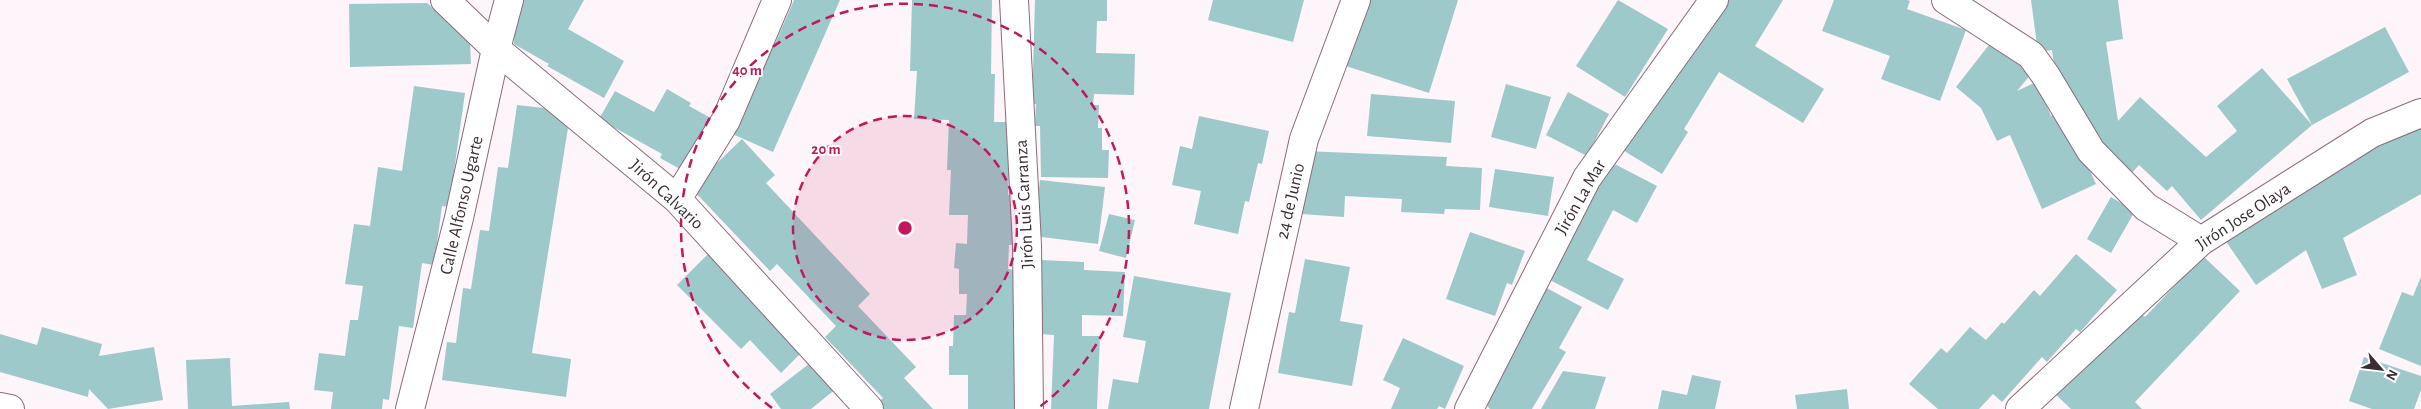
<svg xmlns="http://www.w3.org/2000/svg" width="2421" height="409" font-family="'Alegreya Sans',sans-serif">
	<style>
		.building { fill: #9dc9cb }
		.lines { fill: none; stroke-linecap: round; stroke-linejoin: round }
		.minor-casing { stroke: #8b6b7b; stroke-width: 30 }
		.minor { stroke: #fff; stroke-width: 28 }
		.ring { fill: none; stroke: #c2185b; stroke-width: 2.5; stroke-dasharray: 9 6 }
		.labels { text-anchor: middle; stroke-width: 4; stroke-linejoin: round; paint-order: stroke }
		.street-label { font-size: 18px; fill: #3a2c33; stroke: #fff }
		.centre { fill: #c2185b; stroke: #fff; stroke-width: 2.5 }
		.ring-label { font-size: 15px; text-anchor: middle; font-weight: bold; fill: #c2185b; stroke: #fff; stroke-width: 4; stroke-linejoin: round; paint-order: stroke }
	</style>
	<rect width="100%" height="100%" fill="#fdf5f9"/>
	<path class="building" d="M516 0H584L568 29 624 61 604 98 547 66 549 64 514 44Z
		M794 0H840L773 152 730 133 769 44 774 46Z
		M912 0H992L991 74H995L994 122H1011L1008 195 1020 196 1018 245H1009L1008 269 1016 270 1015 409H968V375H949V346H953L954 315H966L967 294H959V269L954 268 956 243 967 244 968 215H949L951 170H947L949 120 914 119 917 71H910Z
		M1035 0H1107V21H1097L1096 53 1135 54 1134 95 1094 94 1093 105H1099L1098 128H1102V150H1109L1108 178 1041 177 1040 126H1035L1036 104H1032Z
		M1213 0H1304L1293 42 1208 20Z
		M1365 0H1458L1429 93 1343 65Z
		M1618 0 1668 29 1625 97 1576 66Z
		M1728 0H1783L1755 46 1824 89 1803 123 1719 72 1684 129 1688 132 1662 174 1621 149 1714 22Z
		M1834 0H1907L1910 1 1907 9 1966 30 1940 101 1881 79 1890 56 1822 31Z
		M2031 0H2118L2123 39 2106 42 2118 121 2140 97 2206 157 2237 131 2217 106 2262 68 2312 125 2201 220 2172 186 2167 191 2139 165 2131 174 2098 140 2057 89 2052 50 2038 52Z
		M427 3 470 41 471 64 350 67 349 4Z
		M2385 27 2409 72 2312 125 2287 79Z
		M1992 41 2032 73 2017 91 2036 82 2051 116 2057 113 2077 142 2096 184 2042 209 2010 135 1997 141 1981 108 1956 87Z
		M1506 84 1551 97 1536 149 1491 137Z
		M414 86 465 93 449 207 442 206 434 265 422 263 413 328 399 326 389 400 383 399 382 409H331L333 392 314 390 319 353 345 356 350 320H358L363 286 345 284 354 224 370 226 378 167 402 171Z
		M667 89 691 103 689 106 718 122 689 174 660 158 662 154 599 119 615 91 654 112Z
		M1568 92 1609 114 1587 156 1546 135Z
		M1371 94 1455 101 1451 143 1367 136Z
		M517 105 553 109 568 128 532 353 571 359 566 397 442 380 447 342 456 343 463 288 471 289 480 230 489 231 498 167 508 168Z
		M1199 116 1269 131 1262 164 1258 163 1249 202 1245 201 1238 234 1194 224 1201 191 1172 185 1180 146 1192 149Z
		M2421 118V194L2343 238 2357 275 2322 289 2306 250 2256 285 2225 240Z
		M742 139 775 175 766 183 870 294 858 306 916 367 904 378 933 409H884L878 402 883 398 825 337 836 326 777 264 770 271 691 188Z
		M1304 151 1447 157 1446 166 1482 168 1480 210 1445 209 1444 214 1401 212 1402 199 1345 196 1344 217 1301 214Z
		M1607 160 1657 186 1637 223 1613 210 1587 260 1624 279 1608 310 1546 278Z
		M1495 169 1554 177 1548 216 1489 207Z
		M1040 180 1105 187 1098 244 1034 236Z
		M2111 197 2135 211 2111 253 2087 239Z
		M1109 214 1135 220 1126 258 1099 251Z
		M1470 232 1525 251 1512 285 1507 283 1495 316 1446 299Z
		M708 254 741 288 809 345 781 373 750 340 741 349 677 285Z
		M2076 254 2117 290 2080 332 2076 329 2047 362 2042 357 2002 402 1993 394 1979 409H1938L1909 384 1941 348 1947 353 1970 327 1986 340 2002 322 2004 324 2034 290 2040 296Z
		M2203 256 2240 291 2135 402 2142 409H2071L2054 393 2135 308 2145 317Z
		M1305 259 1350 267 1340 321 1363 325 1352 386 1278 373 1289 312 1295 313Z
		M1041 260 1084 262V270L1125 272 1123 316 1082 315V336H1100L1097 409H1051L1054 335 1038 334Z
		M1134 276 1231 293 1209 409H1108L1113 379 1138 383 1146 341 1123 337Z
		M2421 277V366L2379 349 2402 292 2413 296Z
		M1541 285 1582 307 1559 348 1566 352 1532 409H1490L1481 399Z
		M42 327 102 344 99 356 154 347 163 400 108 409 89 389 88 397 0 372V334L37 345Z
		M1403 338 1464 366 1445 409 1439 406 1437 409H1391L1400 388 1383 380Z
		M2364 357 2421 376V390L2414 409H2372L2349 401Z
		M230 358 232 406 289 402 290 409H188L186 360Z
		M814 360 837 388 811 409H781L770 394Z
		M1563 371 1606 377 1595 409H1541Z
		M1692 375 1721 381 1715 409H1658L1662 390 1687 395Z
		M1847 389 1849 409H1797L1795 395Z"/>
	<g class="lines">
		<defs>
			<path id="minor" d="M445 0 496 49 677 199 869 409
				M1014 0 1027 245 1029 409
				M1946 0 2031 55 2046 76 2091 151 2146 207 2201 241
				M677 199 726 120 777 0
				M0 407 10 409
				M410 409 459 218 496 49 509 0
				M1244 409 1304 139 1356 0
				M1469 409 1587 178 1714 0
				M2020 409 2201 241 2372 133 2421 113"/>
		</defs>
		<use href="#minor" class="minor-casing"/>
		<use href="#minor" class="minor"/>
	</g>
	<circle cx="905" cy="228" r="112" fill="#c2185b" fill-opacity=".12"/>
	<g class="ring">
		<circle cx="905" cy="228" r="112"/>
		<path d="M772 408A224 224 0 1 1 1038 408"/>
	</g>
	<g class="labels">
		<g class="street-label">
			<text transform="translate(667 194) rotate(43)" y="6">Jirón Calvario</text>
			<text transform="translate(1580 197) rotate(-60)" y="6">Jirón La Mar</text>
			<text transform="translate(1290 201) rotate(-77)" y="6">24 de Junio</text>
			<text transform="translate(1024 204) rotate(-93)" y="6">Jirón Luis Carranza</text>
			<text transform="translate(461 205) rotate(-77)" y="6">Calle Alfonso Ugarte</text>
			<text transform="translate(2243 216) rotate(-33)" y="6">Jirón Jose Olaya</text>
		</g>
	</g>
	<circle cx="905" cy="228" r="8" class="centre"/>
	<g class="ring-label">
		<text x="747" y="75">40 m</text>
		<text x="826" y="154">20 m</text>
	</g>
	<g transform="translate(2381 369) rotate(118)" stroke="#ffffff" stroke-width="4" paint-order="stroke">
	<path d="M0-4L9 19L0 12L-9 19Z" fill="#3a2c33"/>
	<text y="-8" font-size="14" font-weight="bold" text-anchor="middle" fill="#3a2c33">N</text>
	</g>
</svg>
